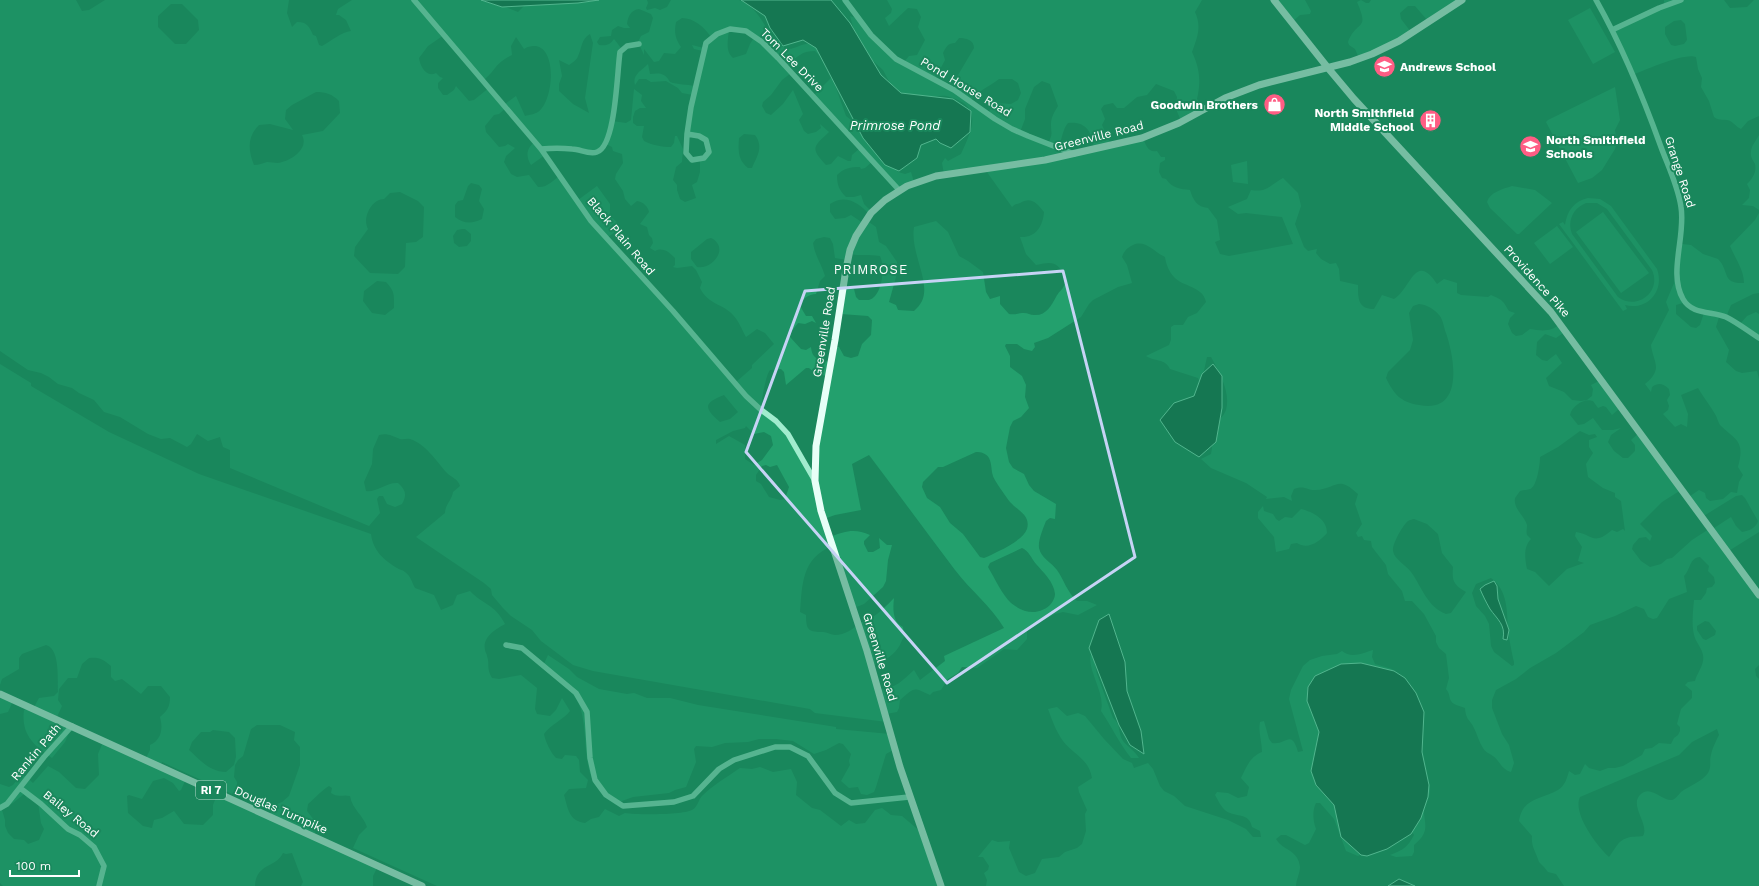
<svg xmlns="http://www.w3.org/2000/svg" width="1759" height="886" font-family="'Work Sans',sans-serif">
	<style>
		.green { fill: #23a06d; fill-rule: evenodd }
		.water { fill: #116545; stroke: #94eec9 }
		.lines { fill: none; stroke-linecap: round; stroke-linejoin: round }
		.minor { stroke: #a1ecce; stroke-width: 5.5 }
		.major { stroke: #e7fff7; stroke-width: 7 }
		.marked { fill: none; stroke: #c6d3f5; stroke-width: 3; stroke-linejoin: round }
		.labels { text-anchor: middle; stroke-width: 4; stroke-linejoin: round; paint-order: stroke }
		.shield { fill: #1a875c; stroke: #badbce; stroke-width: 1 }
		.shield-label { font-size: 11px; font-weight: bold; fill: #fff }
		.street-label { font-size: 12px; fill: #fff; stroke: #1a875c }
		.poi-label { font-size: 12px; font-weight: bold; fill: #fff; stroke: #1a875c; text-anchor: start }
		.water-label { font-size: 13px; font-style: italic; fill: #fff; stroke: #1a875c }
		.neighbourhood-label { font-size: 13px; letter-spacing: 1px; fill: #fff; stroke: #1a875c }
	</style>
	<rect width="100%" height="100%" fill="#1a875c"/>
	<path class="green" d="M0 0H76L82 11 89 10 105 0H289L287 13 292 27 297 22C307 22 309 26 313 35L316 36 319 45 322 46C331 41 342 32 351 31L346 20 339 15H336L338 9 352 0H488L518 12 530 0H647L648 3 646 8 647 10 655 8 660 10 667 7 671 0H739C763 10 764 33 783 47 793 54 805 38 815 46 820 50 825 59 828 64L815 51C801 51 797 57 787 66L791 73 782 80 771 95 763 102 762 106 766 113 771 115 783 104 793 90 803 114 799 120 804 131 808 134 816 132 821 128 820 124 829 132C813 147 810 148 826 165L831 164 838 156 848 161H851L852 155 860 148 813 96 832 77 846 116 856 124 898 172 905 174 911 172 914 182 898 189 873 161 865 168 861 169 860 167C850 167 844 168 837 175 837 185 839 190 846 197H854L861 195 864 204 871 211 869 214C858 202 845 194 830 204V212L835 219 845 218 851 215 863 223 866 220 876 227 879 242 886 246 897 262 898 270 889 302 896 305 898 310 914 311C917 308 920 305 922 301 931 281 910 253 914 227L936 221 948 232 959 256 968 261 983 272 986 292 990 299 1000 296V304L1009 314C1015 315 1019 313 1024 313 1028 313 1030 315 1034 315 1046 316 1051 306 1056 297 1061 288 1064 291 1066 278 1057 262 1054 261 1036 265L1026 254 1020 237C1036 238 1043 226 1044 212 1037 203 1031 196 1020 203 1017 204 1015 204 1012 207L984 168 944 174 942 163 945 158 948 161 961 154C973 128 984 105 946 96 939 95 929 98 921 97 912 96 903 92 894 91L883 70 870 58 857 41 850 16 856 18 876 40 904 62 909 56 917 55 925 40 918 27 921 17 917 9 908 8 889 26 885 18 891 13 892 9 887 0H1202L1195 12C1202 27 1197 38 1192 52 1200 69 1201 82 1197 99L1203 109 1181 121 1176 109 1177 97 1174 91 1156 84 1147 95 1137 97 1124 108H1117L1113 103 1104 105 1101 109 1105 119 1102 125 1111 145 1143 138C1146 145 1148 153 1157 151L1161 157H1165V160L1160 163 1159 172 1162 178 1166 179C1172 188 1180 189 1190 190 1193 200 1197 207 1208 208L1217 220 1220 240 1215 242 1220 254 1229 256 1293 244 1282 217 1246 213 1238 214 1228 207 1247 199 1251 190C1268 193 1271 184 1283 178L1298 193 1301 206 1295 224 1304 247 1308 251 1317 249 1316 253 1321 259 1330 264 1336 263 1339 269 1340 281 1358 285C1358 299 1358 309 1374 309L1382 295 1394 299C1411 289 1415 251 1437 284L1444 279 1457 283V293L1461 295 1488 297 1491 295C1503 300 1503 301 1509 311L1515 313 1510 318 1508 324 1512 333 1516 336 1522 335 1530 329C1542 331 1551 332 1560 324L1566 331 1556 338 1545 334 1537 342 1536 355 1542 360 1547 361 1556 354 1562 363 1546 378 1549 386 1564 392 1572 400 1581 401 1587 400 1592 396 1593 389 1591 385 1601 380 1621 407 1612 415 1606 407 1603 406 1598 408 1593 401C1584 398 1572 406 1570 415L1578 425 1584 424 1593 418 1602 430H1613L1621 428 1611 435 1608 442 1614 451 1623 458H1628L1635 451V445L1631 440 1639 433 1681 490 1662 502 1640 524 1652 536 1650 541 1646 537 1639 538 1633 545 1632 549 1641 561 1650 567 1661 564 1667 559 1672 558 1692 540 1709 529 1711 530 1731 517 1736 526 1742 532C1749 531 1756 528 1758 521L1745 498 1742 495 1736 496 1702 517 1687 498 1699 490 1705 493 1706 498 1710 501 1723 499 1731 492 1737 493 1739 482 1743 475 1738 467C1745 441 1737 441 1720 425 1718 422 1717 417 1715 414 1710 405 1703 397 1698 388L1681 395 1688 414 1687 427 1681 424 1675 427 1663 414 1668 410 1669 406 1667 400 1670 395 1669 389C1663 384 1659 382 1652 387L1651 392 1645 384C1664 369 1653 362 1651 345L1669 310 1666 302 1677 276 1682 244 1691 245 1703 254 1718 259C1730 271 1721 284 1744 283 1744 270 1735 258 1730 246L1755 220 1759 213V293L1753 294 1731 305 1726 317H1719L1716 327 1729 350 1726 362 1736 371 1742 373 1757 371 1759 379V532L1727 552 1759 597V665L1755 669 1756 676 1759 679V886H1564L1556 874 1548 872 1544 867 1539 862C1536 852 1531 847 1532 836L1519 821C1523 797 1541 800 1558 790 1565 786 1567 778 1569 771L1575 775 1580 774 1585 764 1589 768 1600 771 1608 768H1615L1623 766 1642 755 1645 749 1652 748 1659 743 1671 744 1674 738 1678 735 1680 731V727L1677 724 1681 709 1692 698V691L1685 685 1688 682 1695 681C1697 673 1705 664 1703 655 1702 649 1697 643 1695 638 1691 627 1693 612 1694 600H1701L1706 593 1707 588 1712 587 1715 583 1714 577 1708 571 1709 566 1700 557C1689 558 1691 569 1684 576L1687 592 1669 599 1657 618 1653 619 1648 617 1644 609 1636 606 1615 616 1590 625 1584 632 1556 653 1530 668 1516 679 1496 690 1492 700V708L1502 734 1509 745 1514 763 1511 772C1502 770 1499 760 1493 756 1489 753 1485 752 1483 748 1479 742 1477 734 1474 728 1470 719 1466 721 1465 708 1460 706 1452 705 1450 699 1449 694 1449 693 1446 689L1449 678 1446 654 1439 648 1436 642V636L1424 614 1412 601H1405L1402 591 1388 574 1386 565 1372 547 1371 541 1364 540 1362 536 1358 537 1356 533 1362 524 1355 504 1358 494C1337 474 1337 489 1315 490 1306 490 1305 485 1294 489L1291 496 1292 501 1284 497 1266 499 1267 497 1246 483 1211 468 1201 459 1211 454C1213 445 1213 432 1217 423 1219 419 1224 416 1226 410 1231 392 1219 372 1211 357H1207L1201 384 1198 378 1170 369C1165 358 1155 362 1146 356L1169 345 1171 340V327L1174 325H1183L1188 317 1197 313 1206 302C1203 286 1183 287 1174 277 1169 272 1166 264 1165 257 1154 252 1145 239 1133 245 1127 248 1124 251 1122 257L1127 265 1132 283 1118 287 1093 300 1089 304 1081 317 1048 338 1034 343 1035 347 1032 351 1024 349 1017 344H1006L1005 346 1010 356V367L1022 376 1026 385 1025 397 1029 408 1021 417 1013 421 1010 427 1006 448 1009 462 1013 468 1024 474 1029 485 1034 491 1056 504 1055 519 1050 518 1046 521C1043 529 1038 540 1039 548 1041 558 1051 562 1057 570 1064 580 1067 592 1077 601H1087L1097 605 1078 615 1063 612 1055 614 1032 626 1027 631V639L1017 650 1004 649 977 668 962 667 958 673 948 679 941 690 933 692 930 695C913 687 915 687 900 700L899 708 897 712 886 714 887 722 815 713 810 709 593 671 573 665 541 641 532 630 511 616 503 608 492 595 491 589 484 583 416 537 445 513C445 505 452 500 453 492L460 486C458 479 451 477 447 473 436 461 426 444 410 439 407 438 403 440 400 439 392 436 388 433 379 435L373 449 372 464 364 482 366 491C375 493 387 482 398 483 406 490 407 495 402 504L395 507 387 504 383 496H379L377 499 380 513 369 526 230 468V450L223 447 220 437 208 441 197 434 191 444 187 447 170 438 161 439 148 434 120 417 104 412 94 400 79 393 72 388 58 384 49 377 41 373 28 370 0 351ZM171 4H182L198 20 199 30 186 44H175L158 27V16ZM639 9 651 14 653 18 649 32 641 36 638 42 644 55V49L654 62 659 61 664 53 675 54 681 47C675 38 674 32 676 22L682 18C694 18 704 27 711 37L704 48 692 45 694 49 703 51 695 86C686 84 678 85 670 82 665 73 660 73 650 74L648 64C641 71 632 75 635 85L639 79H646L651 82 666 81 678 88 682 93 693 95 689 134 705 139 706 155 700 159V172L697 182 692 185 696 198 685 202 680 199 677 190V185L673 180 676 167 682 162 683 149 677 136H675L674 143 671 147C662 147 652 145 644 141L642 137 644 126H637L633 123V117L635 111 640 108H646L641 101 642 95 634 89 631 120 626 123 612 121 621 48 614 39C610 45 606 46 599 45L597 42 600 37 611 36 612 30 618 26 624 28H630L627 24C628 16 631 10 639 9ZM729 30H746L755 36 750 44 746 54 733 58C725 51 728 40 729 30ZM590 34 593 43 585 98 589 113 573 104 559 91V84L562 76 559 60 569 65C572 63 577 60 578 56 582 48 581 39 590 34ZM444 35 484 80C497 69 494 64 512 55L511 46 516 37 524 49C528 46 532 46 536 46 558 50 553 102 538 112 535 114 529 115 525 116L516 96 505 104 490 87 474 100 469 101 456 86 454 90 447 95H443L438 88V83L443 78 440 77 436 73C426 78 420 66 419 58L428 46ZM959 38C966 38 974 40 974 48L951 87 935 79 945 60 943 53C946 47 948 43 955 43ZM999 79H1012L1018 83 1021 93 1018 100 1011 104 995 103 988 113 971 100C979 90 989 87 999 79ZM1042 81 1050 84 1058 106C1055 111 1051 117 1051 124 1051 134 1053 132 1049 142L1020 132 1025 119V109L1034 87ZM316 92C326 92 332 94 339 101L340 113 323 131 302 135C309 148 293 159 282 162 278 164 272 162 267 162 263 163 259 165 254 165 248 150 247 137 259 125L270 124 293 130 285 119 286 110 292 105ZM507 107 535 142C527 147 525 156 531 165L545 155 543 148 597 151 606 144 612 147 613 151 622 154 623 163 616 174 615 179 623 191 625 199 631 206 637 201C643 202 648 206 649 212L640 224 647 227 649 235 652 238 653 243 650 248 655 251C663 247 669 252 675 258V265L673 267 677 268 692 266 696 270 702 282 700 288C708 305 724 304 733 315 739 321 742 330 746 337L757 329 765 333 774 344 752 365V368L736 382 607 238 616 231 619 224 610 216V204L597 186 578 200 560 176C553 180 547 188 538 187L529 175 517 177 511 174 504 162 506 156 515 148 508 144 505 146 499 147 486 132 485 126 494 115 499 114ZM1068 123C1086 121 1092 132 1094 148L1072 153 1059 146C1062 139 1063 128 1068 123ZM744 134 755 135C764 147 757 156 752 168H748C738 160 738 151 739 138ZM471 183 479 185 482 189 479 201 484 209 482 219C472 224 464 224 455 217V205L458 201 463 200 468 186ZM400 192 418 201 424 207 423 237 416 242 406 243 405 267 398 274 370 273 354 256 355 247 368 229C362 219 371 199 384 199L390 193ZM462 229H465L471 234V241L467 246 459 247 454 243 453 236 457 230ZM824 237 830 238 833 244 835 258 847 260 849 254C860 256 869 254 880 256 885 266 883 296 869 300 866 300 862 300 859 300L856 297 854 289 843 288 841 314 868 316 872 320 871 335 862 344 858 356 851 358 844 356 839 347H833L830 362C819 360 812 359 811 347L806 350 801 349 790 337 791 332 798 323 805 324 812 321 816 323 812 316H806L800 306C801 299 809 294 816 294L820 281 825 276C821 263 815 256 813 243L816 239ZM711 238C730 247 713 270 697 267L691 259V252L707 239ZM377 281 386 282C395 292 394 294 394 308L385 315 372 313 363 301 364 291ZM1686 302 1704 313 1700 325 1696 328 1691 327 1676 314V305ZM1419 304C1428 305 1434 309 1440 316 1443 320 1444 328 1446 333 1455 359 1464 414 1419 405 1400 402 1394 394 1386 378L1388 372 1410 350 1413 340 1409 313 1413 306ZM806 368H809L816 374 827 376 813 477 778 423 761 409C761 403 766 374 770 370L781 369 784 372 786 385ZM724 395 738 412 730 419 720 422C703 407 704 403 724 395ZM746 426 754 434 764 432 771 436 773 445 762 460 754 465 745 459V445L729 436 716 444V440L733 431 745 428ZM1580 431 1589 435 1595 434 1597 437 1589 440V447L1593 453 1586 464 1588 477 1603 488 1615 493V497L1621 501 1625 531 1623 529 1617 532 1612 530C1593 546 1594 535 1576 532L1575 536 1582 547 1578 561 1584 563 1567 569 1549 586 1535 572 1527 569C1525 559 1523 547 1531 539L1527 535C1526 532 1527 529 1527 525 1524 515 1513 509 1515 498L1520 491C1523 490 1527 490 1530 489 1537 487 1540 464 1540 457L1558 447ZM976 452C981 452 986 453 989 458 992 464 991 470 993 476 994 480 1007 498 1010 502 1017 510 1031 515 1027 529 1023 541 995 553 984 558L980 557 963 534 950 523 940 507 927 498 922 487 923 482 938 467H943ZM869 455C898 493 926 532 955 570 970 590 991 606 1004 628L944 656 945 661 920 680 914 670C903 680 895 689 879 690L872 666C882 662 892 657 898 648 901 644 901 641 904 637L903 627C892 622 893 608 894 598 887 605 880 613 871 618 867 620 863 621 860 623 853 629 845 635 835 635 831 635 827 632 823 632 809 632 806 631 806 615L800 612C802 584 802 558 832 546L854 608 864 604 883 587 886 581 888 560 892 545H887L879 538 880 548 873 552H868L864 544V541L870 535C855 528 845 531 830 537L824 519 835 515 861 510 852 464ZM766 465 770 467 777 465 789 487 785 499 780 500 769 497 761 484 756 481V475L762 466ZM1414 519 1427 524 1438 534 1442 553 1453 567C1452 581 1453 584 1466 592L1451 613 1446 614C1427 607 1422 587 1411 572 1406 565 1394 559 1393 551 1392 544 1403 525 1408 521 1409 520 1414 519 1414 519ZM1022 548C1029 551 1031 558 1036 564 1043 572 1054 582 1055 594 1055 598 1052 603 1050 605 1038 616 1023 613 1011 603 1003 596 994 577 988 567L990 563ZM1491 578C1508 590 1507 612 1508 630 1509 638 1512 654 1514 662V665L1512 666 1494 652 1491 646 1489 624 1485 616 1476 606 1472 593 1476 584ZM1705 621 1709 622 1716 631 1715 635 1706 640 1703 639 1697 630V626ZM1717 729 1719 735C1716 741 1712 749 1711 755 1709 762 1712 766 1708 773 1703 781 1689 786 1681 792 1678 795 1676 799 1672 800 1662 801 1651 785 1641 794 1628 805 1650 824 1643 836 1638 837 1631 836 1627 838 1618 840 1614 851 1609 857 1597 846 1572 813 1580 797L1679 755 1692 742Z
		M1274 0H1305L1311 11 1310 14 1300 15 1292 22Z
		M1361 0 1366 3H1369L1371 0H1461L1428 21 1415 6H1408L1400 13 1401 19 1411 32 1359 58 1355 49 1349 45 1348 42C1357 19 1370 32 1357 2Z
		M1664 0H1724L1730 8 1747 7 1754 0H1759V116L1748 121 1741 129C1736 127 1733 121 1727 120 1722 119 1719 121 1714 117L1709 101 1701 87 1702 78 1698 69 1696 57C1685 52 1645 70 1632 75L1612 31 1664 5ZM1681 20 1685 24 1687 40 1684 44 1675 46 1671 45 1665 34V27L1674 21Z
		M1590 8 1615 52 1593 64 1568 20Z
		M1615 87 1620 120 1615 130 1617 142 1615 149 1602 170 1592 178 1578 183 1546 122 1548 120Z
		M1759 135V212V210L1753 206 1742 205 1749 198 1750 190 1747 184C1752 179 1757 172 1755 164 1753 160 1750 157 1751 152 1751 146 1756 141 1759 135Z
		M1247 161 1248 184 1233 182 1231 165Z
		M1512 186 1535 190 1552 203 1519 234H1517L1490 208 1487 202C1490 192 1503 189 1512 186Z
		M1588 198 1600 199 1611 206 1657 269C1665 291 1647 311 1625 305L1627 309 1623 311 1559 224 1563 222 1565 225C1567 211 1574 201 1588 198ZM1586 203H1597L1607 209 1652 270C1662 292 1637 311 1618 297L1572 234C1567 221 1573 208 1586 203Z
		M1603 212 1649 273 1621 293 1576 232Z
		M1557 226 1573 247 1550 264 1534 243Z
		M1756 312 1759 314V338L1740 324 1747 316Z
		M0 364 31 383V386L109 432 199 474 371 534C373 551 384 560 397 568 400 570 403 570 405 572 411 576 412 583 415 588L434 595 441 610 453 605 457 595 470 591C483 605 495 604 505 624 496 629 482 637 485 650 485 652 487 654 487 656 490 665 486 668 492 678L499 679 521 675 537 688 535 709 537 714 550 716 556 710 562 698 570 711C563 720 551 724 544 734 545 741 551 753 556 758L562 759 565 755 576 756 579 760 580 772 588 780 586 788 569 789 564 795C568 809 569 821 585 823L591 819 599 817 605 809 619 816 625 813C636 815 683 815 692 810 698 807 698 800 702 796 713 785 727 777 740 768L752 769 760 767 773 772 791 769 797 782 796 795 812 808 820 810 841 826 849 820 856 824 865 823 875 810 882 808 891 815 902 816 922 833 938 886H437L353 848 359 835 367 827C363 815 352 809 350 796 343 794 338 798 331 793L332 788 329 786C323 789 314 799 308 804L307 811 318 825 314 835 269 816 275 805 282 802 289 796 300 765V747L294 740 295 732 280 725H257L251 729 243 756 238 760 235 765 234 777 237 782V787L232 794 162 762 160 766 186 779 181 790 179 791 173 783 164 778 153 781 142 799 129 795 127 796 128 813 143 826 152 828 154 820 162 818 174 811 184 824 203 825 213 815V805L217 795 377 868 373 876V886H301L303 882 292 853 286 854 283 853C276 868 256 863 255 886H3L0 883V784L9 787 13 785 21 775 25 776 33 783 48 766 59 772 76 788 85 789 99 775 98 754 103 742 145 760 150 750V745C162 740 163 728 160 717 167 711 170 707 170 697L161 686H148L141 694 122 679 115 681 111 677V666C103 659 99 657 89 658L82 664 77 678H68L59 689 58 700 62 706 56 719 71 728 65 742 52 758C33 745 21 734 24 710L27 708 33 709 39 698 54 696 58 692C57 682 61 649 46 645L22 654 19 658V669L2 679 0 685ZM213 730 229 732 235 738 236 757 234 765 226 772C210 772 200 760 189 750L192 742 201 732H210ZM24 794 27 798 38 802 41 823 44 829 39 840 28 844 24 840 14 839 8 833 5 826V820L2 810 13 803Z
		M1263 506 1264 511 1273 514 1276 519 1279 521 1285 517 1292 518 1301 509C1313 512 1327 519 1327 533 1319 542 1308 550 1297 543L1291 544 1289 549 1276 552 1274 537 1258 518V512Z
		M1373 650 1372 657 1375 664 1392 669 1412 694 1417 774C1421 777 1427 780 1429 784 1433 794 1425 803 1424 811 1424 819 1427 826 1424 833 1422 838 1418 841 1414 845V852L1412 856 1396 857 1390 855C1403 850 1408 847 1414 835L1411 830 1358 856 1346 851 1334 819 1320 803H1316C1312 811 1313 821 1316 829L1309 843 1305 845 1286 835H1281L1276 839C1283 851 1298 849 1300 867 1300 873 1296 880 1296 886H986L987 880 984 873 988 870 989 866 983 857H978L992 840 998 842 1010 841 1009 848 1019 872 1026 876 1035 873 1042 859 1059 857 1065 852 1077 848 1082 844 1086 831 1085 814 1087 810 1079 792 1078 787 1092 778C1089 759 1074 755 1063 741 1056 731 1052 720 1048 709L1057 707 1067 716 1078 713 1085 716 1104 739 1123 759 1132 763 1134 768 1148 763 1153 769 1160 786 1164 791 1174 796 1185 806 1228 820 1246 829 1253 837H1261L1260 831 1252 827C1249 812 1237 818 1226 811 1221 807 1218 800 1215 795L1217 792 1228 793 1238 798 1247 796 1249 787 1241 778C1247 766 1250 757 1262 752 1262 741 1258 732 1260 722L1264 721 1269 739 1272 743C1286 746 1291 728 1298 752L1303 751 1289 699 1291 690 1303 666 1310 660 1322 656 1337 654 1342 651C1351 659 1363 653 1373 650Z
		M1092 652 1097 674 1113 718C1121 724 1118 734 1123 741 1129 748 1134 750 1139 758H1131C1119 743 1112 727 1101 711 1106 692 1084 666 1092 652Z
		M548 655 569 669 577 677 599 689 627 694 634 693 647 698H670L698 705 836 727V729L890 734 895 749 886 754 876 787 874 792 867 795 861 794 858 787 849 788 841 781 850 765 849 761 851 754 843 744 839 743 826 750 814 754 793 741 776 739H759L748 742 725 743 712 747 696 746 694 749 696 762 686 787 675 790 669 793 633 797 619 802C614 800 608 798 605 795 578 777 591 729 578 702 571 688 554 677 542 668Z
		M0 695 13 701 8 712 0 714Z"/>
	<path class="water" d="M481 0H599L578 3 502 7Z
		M741 0H831L850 23 881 75 901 93 953 99 971 111 970 132 951 148 940 143 936 139 921 145 917 158 899 171 885 165 863 138 816 48 803 40 783 46 770 28 765 16Z
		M1213 364 1222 376V408L1216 442 1199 457 1175 442 1160 420 1174 403 1194 396 1202 374Z
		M1494 581 1497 586 1498 599 1509 630 1507 640 1503 639C1506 625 1497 619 1490 609 1486 602 1483 596 1480 589L1485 585Z
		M1109 614 1125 662 1127 691 1141 731 1144 754 1130 745 1119 725 1089 648 1099 620Z
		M1361 663 1394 671 1405 678 1416 693 1424 712 1422 752 1429 785 1428 797 1421 818 1411 834 1387 849 1367 856 1361 855 1341 837 1334 805 1316 785 1311 771 1319 732 1307 701 1308 687 1315 676 1341 664Z
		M1399 879 1415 886H1388Z"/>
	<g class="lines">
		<path class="minor" d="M414 0 541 149 591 221 673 311 746 396 760 409 776 421 788 434 815 481
			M845 0 871 35 896 59 954 90 995 119 1012 129 1028 136 1074 154
			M1596 0C1622 46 1643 97 1661 147 1668 166 1678 186 1681 207 1686 236 1668 273 1683 299 1692 315 1712 311 1726 317 1738 323 1748 331 1759 338
			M1612 30 1659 8 1681 0
			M687 134 691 107 706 43 717 34 730 29 746 31 762 42 778 58 899 190
			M687 134 699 136 706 140 709 152 704 158 692 160 686 153Z
			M541 149C552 148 562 148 572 149 580 149 589 155 597 152 616 146 617 71 620 52L627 46 639 44
			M506 645 522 648 576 693 587 712 590 758 595 780 606 795 623 806 674 802 693 796 719 769 734 760 775 747H790L808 756 835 793 851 803 909 797
			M20 788 41 804 68 829 80 835 94 847 104 866 99 886
			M0 808 7 804 44 757 72 726"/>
		<path class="major" d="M1274 0 1328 68 1354 99 1551 312 1759 595
			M0 694 422 886
			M941 886 900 767 867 651 821 511 815 481 816 446 835 340 846 269 850 250 856 236 871 213 885 200 907 186 936 176 1045 160 1142 138 1179 123 1225 98 1259 85 1350 62 1372 54 1399 41 1462 0"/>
	</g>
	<path d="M0 0H1759V886H0ZM1063 271 1135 557 947 683 746 452 805 291Z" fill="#1a875c" fill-opacity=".55" fill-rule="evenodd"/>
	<path class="marked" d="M1063 271 1135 557 947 683 746 452 805 291Z"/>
	<defs>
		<symbol id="school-disc" viewBox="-11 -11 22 22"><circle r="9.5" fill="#fe5d84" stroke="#1a875c"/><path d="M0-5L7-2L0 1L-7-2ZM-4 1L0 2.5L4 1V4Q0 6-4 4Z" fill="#fff"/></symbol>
		<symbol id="shop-disc" viewBox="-11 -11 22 22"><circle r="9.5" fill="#fe5d84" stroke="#1a875c"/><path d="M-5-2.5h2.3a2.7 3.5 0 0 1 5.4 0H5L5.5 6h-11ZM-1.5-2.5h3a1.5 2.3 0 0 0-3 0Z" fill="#fff"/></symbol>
		<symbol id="building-disc" viewBox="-11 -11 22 22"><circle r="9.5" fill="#fe5d84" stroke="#1a875c"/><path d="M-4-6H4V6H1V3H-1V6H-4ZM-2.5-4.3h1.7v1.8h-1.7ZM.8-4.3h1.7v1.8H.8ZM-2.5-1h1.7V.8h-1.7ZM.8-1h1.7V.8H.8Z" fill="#fff"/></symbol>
	</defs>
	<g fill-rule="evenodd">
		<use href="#school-disc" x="1372" y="54" width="25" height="25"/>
		<use href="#shop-disc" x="1262" y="92" width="25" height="25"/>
		<use href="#building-disc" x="1418" y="108" width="25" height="25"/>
		<use href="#school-disc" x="1518" y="134" width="25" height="25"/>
	</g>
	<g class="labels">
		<rect class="shield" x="196" y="781" width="30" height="18" rx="3"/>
		<g class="shield-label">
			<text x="211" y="794">RI 7</text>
		</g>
		<g class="street-label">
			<text transform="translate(792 60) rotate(45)" y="4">Tom Lee Drive</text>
			<text transform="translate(966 87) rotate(31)" y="4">Pond House Road</text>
			<text transform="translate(1099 136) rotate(-14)" y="4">Greenville Road</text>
			<text transform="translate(1680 172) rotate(72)" y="4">Grange Road</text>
			<text transform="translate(621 236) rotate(50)" y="4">Black Plain Road</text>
			<text transform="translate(1537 281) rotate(48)" y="4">Providence Pike</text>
			<text transform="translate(824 332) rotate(-81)" y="4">Greenville Road</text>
			<text transform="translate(880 657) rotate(73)" y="4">Greenville Road</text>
			<text transform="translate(36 752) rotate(-50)" y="4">Rankin Path</text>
			<text transform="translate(281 810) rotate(24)" y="4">Douglas Turnpike</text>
			<text transform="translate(71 814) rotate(39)" y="4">Bailey Road</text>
		</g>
		<g class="poi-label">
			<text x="1400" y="71">Andrews School</text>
			<text x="1258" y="109" text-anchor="end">Goodwin Brothers</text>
			<text x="1414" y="117" text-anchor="end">North Smithfield<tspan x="1414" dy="14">Middle School</tspan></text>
			<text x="1546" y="144">North Smithfield<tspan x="1546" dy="14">Schools</tspan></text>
		</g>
		<g class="water-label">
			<text x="895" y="130">Primrose Pond</text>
		</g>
		<g class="neighbourhood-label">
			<text x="871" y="274">PRIMROSE</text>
		</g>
	</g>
	<path d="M10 870v6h69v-6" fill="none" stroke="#ffffff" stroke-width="2"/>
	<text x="16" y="870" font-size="12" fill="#ffffff" stroke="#1a875c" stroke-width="3" paint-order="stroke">100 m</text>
</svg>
